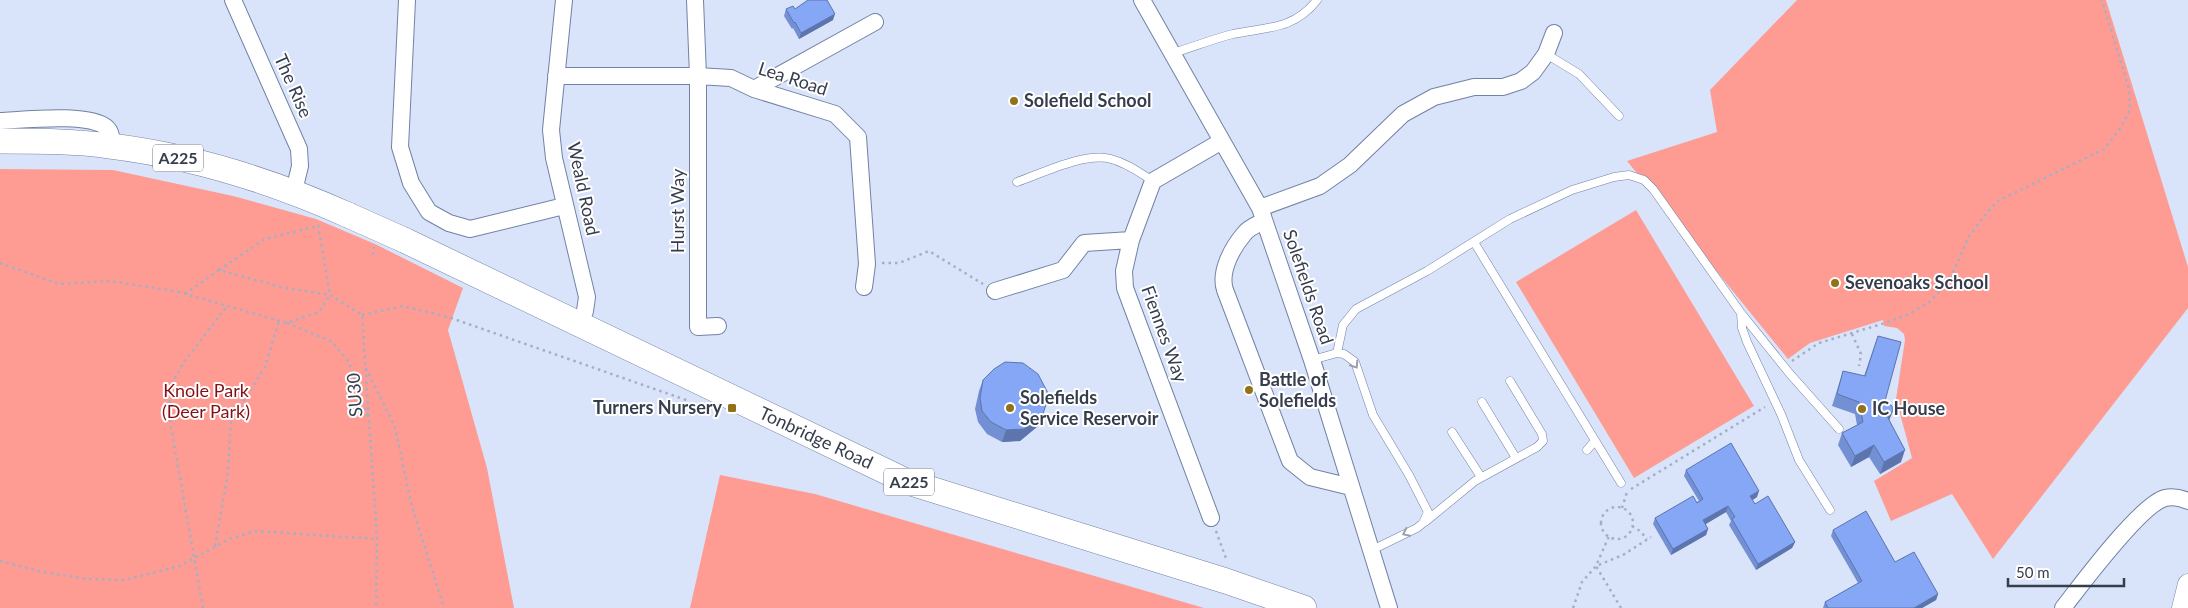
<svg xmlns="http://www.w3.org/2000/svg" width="2188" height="608" font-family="Lato,sans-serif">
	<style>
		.green { fill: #fe9c94 }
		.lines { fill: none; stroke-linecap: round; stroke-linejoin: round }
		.service-casing { stroke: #7282a5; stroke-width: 9 }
		.minor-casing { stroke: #7282a5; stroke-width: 18 }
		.tertiary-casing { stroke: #7282a5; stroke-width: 21 }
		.primary-casing { stroke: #7282a5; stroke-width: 26 }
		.path { stroke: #a5aec3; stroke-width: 2.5; stroke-dasharray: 2.5 4; stroke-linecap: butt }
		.service { stroke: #fff; stroke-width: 8 }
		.minor { stroke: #fff; stroke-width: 16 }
		.tertiary { stroke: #fff; stroke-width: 20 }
		.primary { stroke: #fff; stroke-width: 25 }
		.primary-bridge-casing { stroke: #7282a5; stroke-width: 26; stroke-linecap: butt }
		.primary-bridge { stroke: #fff; stroke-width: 25 }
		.wall { fill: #7290d3 }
		.shaded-wall { fill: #5d75ac }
		.building { fill: #85a7f5; stroke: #5d75ac }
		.oneway { stroke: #9a9ea6 }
		.poi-dot { fill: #937118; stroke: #fff; stroke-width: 2 }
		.labels { text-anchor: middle; stroke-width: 4; stroke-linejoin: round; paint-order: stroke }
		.shield { fill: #fff; stroke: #727782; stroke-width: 1 }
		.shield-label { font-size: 16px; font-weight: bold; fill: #363d4c }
		.street-label { font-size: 18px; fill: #363d4c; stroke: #fff }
		.poi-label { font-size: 18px; font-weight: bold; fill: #363d4c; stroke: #fff; text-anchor: start }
		.park-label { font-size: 18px; fill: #850f16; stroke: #fff }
	</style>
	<rect width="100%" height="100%" fill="#d9e4fb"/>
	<path class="green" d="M1797 0H2106L2188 267V308L1993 559 1952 494 1891 521 1874 481 1912 458 1896 399 1905 340 1904 334 1897 328 1884 326 1883 320 1810 343 1788 359 1627 161 1717 132 1710 90Z
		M0 169 113 170 233 196 316 219 375 244 463 288 448 330 487 468 514 608H0Z
		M1636 210 1754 406 1634 478 1516 282Z
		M720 475 815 494 1204 608H690Z"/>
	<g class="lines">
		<defs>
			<path id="service" d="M1173 53C1193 47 1213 39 1233 34 1266 27 1294 30 1317 0
				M1546 54 1579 74 1619 116
				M1017 182C1043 173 1084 152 1111 159 1127 163 1140 173 1153 181
				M1474 242 1621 483
				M1741 313 1742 328 1747 342 1781 414 1799 460 1830 510
				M1337 353 1343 325 1356 309 1427 271 1510 219 1572 190 1614 177 1629 175 1644 180 1653 189 1741 313 1790 374 1839 429
				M1312 360 1337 353 1344 354 1355 362 1373 415 1409 475 1428 512 1423 523 1417 528 1372 550
				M1482 402 1516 458
				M1452 432 1481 477
				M1587 450 1595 441
				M1425 522 1475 481 1537 447 1543 441 1542 434 1510 381"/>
			<path id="minor" d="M233 0 299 149 300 166 294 191
				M407 0 400 147 411 183 429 212 449 223 470 229 564 206
				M564 0 551 130 554 158 587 297 585 311 579 325
				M695 0 698 76V327L718 326
				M1142 0 1260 208 1312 360 1389 608
				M556 76H698L731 78 754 89 835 114 858 137 867 264 864 287
				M754 89 875 22
				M0 121C23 120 90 112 107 128 112 133 112 139 111 146
				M1260 208 1320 186 1350 165 1403 114 1434 97 1474 87H1503L1521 81 1533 72 1546 54 1554 33
				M1264 221C1258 224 1248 228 1244 234 1232 248 1219 272 1225 290L1290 461 1310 477 1351 487
				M995 291 1063 270 1084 243 1131 240
				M1211 518 1125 288 1124 271 1131 240 1153 181 1222 141
				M2063 608C2081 585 2140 505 2165 498 2173 496 2181 498 2188 501"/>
			<path id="tertiary" d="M2182 608 2188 584"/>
			<path id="primary" d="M0 141C37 141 74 141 110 146 193 156 272 181 348 215
				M404 240 908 482 1226 581 1304 608"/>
		</defs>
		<use href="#service" class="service-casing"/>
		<use href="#minor" class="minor-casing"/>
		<use href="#tertiary" class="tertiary-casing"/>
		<use href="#primary" class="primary-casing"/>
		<path class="path" d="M318 225 330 295
			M373 255 374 247
			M0 263 59 284 110 281 175 291 287 323 319 312 330 295
			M882 263H899L929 251 983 284
			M219 270 265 239 318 226
			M185 294 219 270 281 287 330 295 362 315 377 539 376 608
			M362 315 403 306 451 318 689 401
			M287 323 331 341 349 362 368 418
			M1852 334 1861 354 1859 366
			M1792 361 1819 343 1885 323 1909 314 1929 302 1944 287 1955 268 1969 236 1986 214 1998 201 2104 149 2119 130 2130 110 2129 89 2102 0
			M366 368 395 427 411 503 444 608
			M1631 489 1765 407
			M1601 523a16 16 0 1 1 32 0a16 16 0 1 1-32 0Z
			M1622 508 1627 492
			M1632 526 1640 531 1647 539
			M1216 531 1227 561
			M215 546 228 473 231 421 265 367 279 321
			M0 561 42 572 88 579 125 580 180 566 229 539 255 531 377 539
			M203 608 171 427 169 388 184 362 227 306
			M1573 608 1582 582 1596 566 1609 536
			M1621 608 1596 566 1623 555 1651 537"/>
		<use href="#service" class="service"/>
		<use href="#minor" class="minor"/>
		<use href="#tertiary" class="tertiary"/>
		<use href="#primary" class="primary"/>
		<defs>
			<path id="primary-bridge" d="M348 215 404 240"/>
		</defs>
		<use href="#primary-bridge" class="primary-bridge-casing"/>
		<use href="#primary-bridge" class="primary-bridge"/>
	</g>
	<path class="wall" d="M786 9H795L833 20 799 39 793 28 792 29 784 16Z
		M1878 336 1885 401 1889 420 1901 462 1880 474 1869 457 1851 467 1838 445 1842 433 1857 425 1855 414 1832 406 1843 371 1864 376Z
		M983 380 1038 426 1020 441 1002 442 987 434 978 422 975 409 979 391Z
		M1686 470 1757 497 1752 500 1755 504 1795 542 1792 548 1756 570 1729 525 1731 521 1726 512 1705 524 1708 529 1706 535 1671 555 1653 524 1655 518 1699 501 1684 476Z
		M1833 530 1895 562 1938 594 1936 600 1922 608H1823L1825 602 1858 583 1831 536Z"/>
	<path class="shaded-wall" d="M835 14 833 20 799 39 801 33Z
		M1893 411 1888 423 1887 416Z
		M1043 414 1038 426 1020 441 1002 442 1006 430Z
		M1874 445 1869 457 1851 467 1855 456Z
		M1905 450 1901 462 1880 474 1884 462Z
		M1759 491 1757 497 1748 503 1750 496Z
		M1728 506 1726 512 1701 527 1703 520Z
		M1708 529 1706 535 1671 555 1673 549Z
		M1795 542 1792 548 1756 570 1758 564Z
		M1938 594 1936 600 1922 608H1914Z"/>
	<path class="building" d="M808 0H827L835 14 801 33 795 22 794 23 786 9 793 6 795 9Z
		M1878 336 1901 342 1885 401 1892 406 1893 411 1887 416 1905 450 1884 462 1874 445 1855 456 1842 433 1863 422 1859 402 1837 394 1843 371 1865 376Z
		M1005 362 1023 363 1038 374 1049 395 1043 414 1024 429 1006 430 991 422 982 411 980 398 983 380 994 369Z
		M1731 443 1759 491 1750 496 1755 504 1768 496 1795 542 1758 564 1732 519 1735 517 1728 506 1703 520 1708 529 1673 549 1655 518 1693 496 1697 503 1703 499 1686 470Z
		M1866 511 1895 562 1914 552 1938 594 1914 608H1828L1825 602 1862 581 1833 530Z"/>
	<defs><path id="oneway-chevron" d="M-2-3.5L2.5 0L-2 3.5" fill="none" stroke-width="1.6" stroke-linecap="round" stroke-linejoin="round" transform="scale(1.25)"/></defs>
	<g class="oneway">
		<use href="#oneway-chevron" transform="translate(1355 365) rotate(57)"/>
		<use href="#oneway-chevron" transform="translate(1406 533) rotate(154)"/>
	</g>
	<g class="poi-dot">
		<circle cx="1014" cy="101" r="5"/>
		<circle cx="1835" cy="283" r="5"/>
		<circle cx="1249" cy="390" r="5"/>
		<rect x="727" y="403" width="10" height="10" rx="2.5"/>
		<circle cx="1010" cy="408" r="5"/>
		<circle cx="1862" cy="409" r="5"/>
	</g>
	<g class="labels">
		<g class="shield">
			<rect x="153" y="144.5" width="50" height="27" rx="4"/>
			<rect x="884" y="468.5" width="50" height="27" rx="4"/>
		</g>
		<g class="shield-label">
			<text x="178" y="164">A225</text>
			<text x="909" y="488">A225</text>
		</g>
		<g class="street-label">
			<text transform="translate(793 79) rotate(18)" y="6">Lea Road</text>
			<text transform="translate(293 86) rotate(66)" y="6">The Rise</text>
			<text transform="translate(583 189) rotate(78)" y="6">Weald Road</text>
			<text transform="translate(678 211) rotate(-90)" y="6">Hurst Way</text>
			<text transform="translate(1308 287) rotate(71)" y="6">Solefields Road</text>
			<text transform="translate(1164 334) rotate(70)" y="6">Fiennes Way</text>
			<text transform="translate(355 395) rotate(-94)" y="6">SU30</text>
			<text transform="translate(816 438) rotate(25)" y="6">Tonbridge Road</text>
		</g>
		<g class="poi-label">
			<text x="1024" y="107">Solefield School</text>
			<text x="1845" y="289">Sevenoaks School</text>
			<text x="1259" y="386">Battle of<tspan x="1259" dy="21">Solefields</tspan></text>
			<text x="1020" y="404">Solefields<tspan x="1020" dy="21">Service Reservoir</tspan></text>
			<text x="722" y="414" text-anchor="end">Turners Nursery</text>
			<text x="1872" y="415">IC House</text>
		</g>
		<g class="park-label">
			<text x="206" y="397">Knole Park<tspan x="206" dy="21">(Deer Park)</tspan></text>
		</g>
	</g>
	<path d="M2008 578v8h116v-8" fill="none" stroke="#363d4c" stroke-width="2.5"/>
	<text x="2016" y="578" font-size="15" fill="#363d4c" stroke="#ffffff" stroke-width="4" paint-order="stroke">50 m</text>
</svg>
